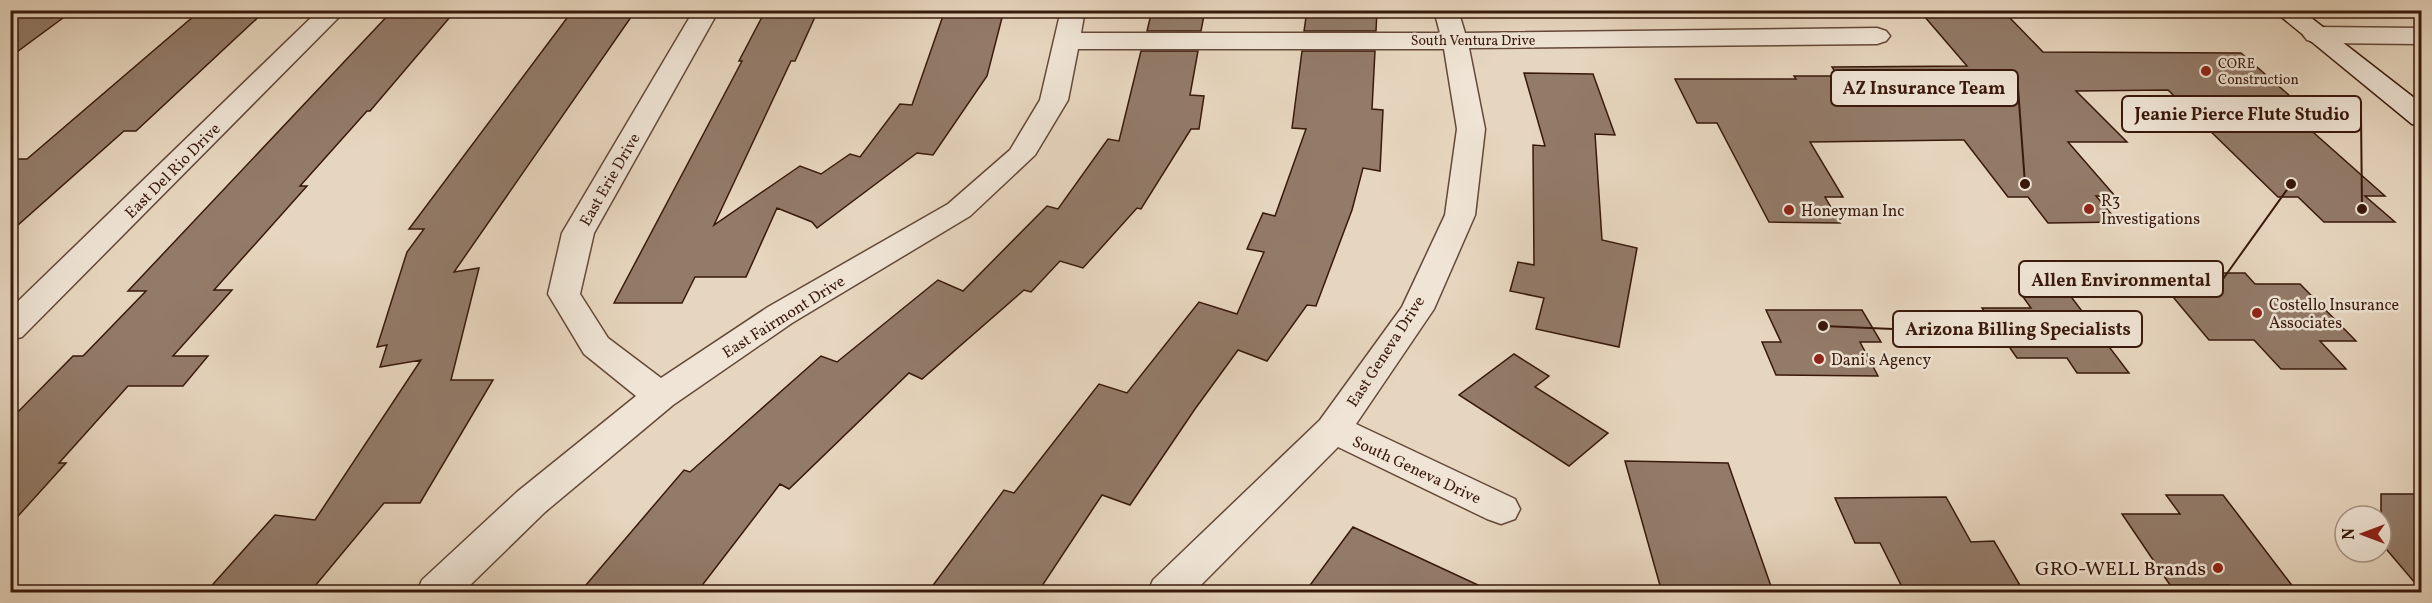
<svg xmlns="http://www.w3.org/2000/svg" width="2432" height="603" font-family="Vollkorn,serif">
	<style>
		.building { fill: #937b69; stroke: #39190b; stroke-width: 1.5 }
		.lines { fill: none; stroke-linecap: round; stroke-linejoin: round }
		.street-casing { stroke: #644838; stroke-width: 3 }
		.secondary-casing { stroke: #39190b; stroke-width: 3 }
		.street { fill: #efe4d5; fill-rule: evenodd }
		.secondary { fill: #efe4d5; fill-rule: evenodd }
		.poi-dot { fill: #8f2418; stroke: #efe4d5; stroke-width: 2 }
		.labels { text-anchor: middle; stroke-width: 5; stroke-linejoin: round; paint-order: stroke }
		.far-street-label { font-size: 14px; fill: #39190b; stroke: #efe4d5 }
		.far-poi-label { font-size: 14px; fill: #39190b; stroke: #efe4d5; text-anchor: start }
		.street-label { font-size: 16px; fill: #39190b; stroke: #efe4d5 }
		.poi-label { font-size: 16px; fill: #39190b; stroke: #efe4d5; text-anchor: start }
		.near-poi-label { font-size: 20px; fill: #39190b; stroke: #efe4d5; text-anchor: end }
		.leader { fill: none; stroke: #39190b; stroke-width: 2 }
		.callout-dot { fill: #39190b; stroke: #efe4d5; stroke-width: 2 }
		.callout { fill: #efe4d5; stroke: #39190b; stroke-width: 2 }
		.callout-label { font-size: 18px; text-anchor: middle; font-weight: bold; fill: #39190b }
	</style>
	<rect width="100%" height="100%" fill="#e7d6bf"/>
	<filter id="stains"><feTurbulence type="fractalNoise" baseFrequency=".00333" numOctaves="4"/><feColorMatrix values="0 0 0 0 .2 0 0 0 0 .09 0 0 0 0 .02 0 0 0 .5 -.17"/></filter>
	<radialGradient id="worn" r=".72"><stop offset=".6" stop-color="#630" stop-opacity="0"/><stop offset="1" stop-color="#630" stop-opacity=".3"/></radialGradient>
	<path class="building" d="M201 10H266L136 131H124L10 232V159H27Z
		M393 10H456L370 111H367L300 186H307L214 290H232L173 356H208L183 386H128L59 463H66L10 525V420L73 356H83L146 291H128Z
		M573 10H636L454 272 479 268 451 380H493L420 503H384L310 592H206L275 515 315 520 421 360 380 367 387 345 377 347 407 252 424 229H409Z
		M945 10H1004L987 76 933 155 917 153 817 228 812 222 777 208 746 277H695L682 303H614L742 61H739L762 17H815L795 61H791L714 225 800 166 821 174 850 154 860 157 900 104 912 105Z
		M1152 10H1205L1201 31H1147Z
		M1307 10H1377L1376 31H1304Z
		M10 12H71L10 57Z
		M1924 16H2008L2043 52 2241 53 2323 125H2305L2385 196H2365L2395 222H2324L2298 197H2278L2168 90 2076 91 2127 142H2068L2115 196H2096L2118 222 2048 223 2028 197H2008L1964 140H1957L1810 142 1843 197H1825L1840 223 1769 222 1717 123H1697L1675 79H1796L1794 76H1838L1832 67 1967 66Z
		M1141 51H1198L1190 95 1204 96 1199 129H1191L1141 209 1137 208 1083 268 1060 261 1031 292 1024 290 922 379 909 373 789 489 780 484 697 592H580L684 470 690 472 821 356 837 362 938 280 963 291 1047 206 1058 209 1108 139 1119 141Z
		M1302 51H1375L1372 109 1383 110 1380 171 1363 168 1352 210 1316 306 1307 305 1267 361 1238 350 1195 409 1130 505 1102 495 1038 592H928L1004 490 1014 493 1099 384 1127 393 1199 302 1237 314 1264 252 1247 249 1263 213 1275 216 1306 129 1292 128Z
		M1524 73 1593 74 1615 135 1595 134 1602 240 1637 248 1619 347 1536 329 1544 298 1510 291 1518 262 1534 265 1533 145 1545 146Z
		M2194 273H2245L2255 284H2300L2356 341H2320L2346 369H2281L2254 340H2209L2163 285H2205Z
		M2021 294H2069L2129 373H2077L2067 358H2017L1982 308H2031Z
		M1766 310H1862L1881 342H1860L1878 376 1776 375 1762 342H1781Z
		M1514 354 1549 376 1535 387 1608 433 1569 466 1459 395Z
		M1625 461 1728 463 1773 592H1699V590L1661 589Z
		M2381 494H2421V590L2381 543Z
		M2166 495H2223L2297 592H2236L2230 585H2170L2122 514H2180Z
		M1946 497 1971 542 1994 541 2021 587 1903 589 1880 543H1855L1835 498Z
		M1353 527 1493 592H1305Z"/>
	<g class="lines">
		<defs>
			<path id="street" d="M319 10H346L22 337 10 340V309Z
				M694 10H719L594 233 580 294 608 338 661 378 768 307 948 204 1010 150 1040 100 1061 10H1085L1081 33H1440L1434 10H1458L1465 33 1877 28 1886 31 1890 36 1886 41 1877 44 1469 48 1485 129 1475 215 1434 309 1356 424 1515 499 1520 509 1515 519 1501 524 1487 519 1338 447 1194 592H1148L1153 580 1320 420 1402 307 1445 215 1457 129 1444 49H1078L1068 100 1035 155 970 216 792 323 673 405 545 512 463 592H417L422 580 517 492 636 396 584 354 548 294 562 233Z
				M2316 27 2422 28V44L2316 43 2307 40 2303 35 2307 30Z"/>
			<path id="secondary" d="M2273 10H2301L2422 104V126L2412 124Z"/>
		</defs>
		<use href="#street" class="street-casing"/>
		<use href="#secondary" class="secondary-casing"/>
		<use href="#street" class="street"/>
		<use href="#secondary" class="secondary"/>
	</g>
	<g class="poi-dot">
		<circle cx="2206" cy="71" r="6"/>
		<circle cx="2089" cy="209" r="6"/>
		<circle cx="1789" cy="210" r="6"/>
		<circle cx="2257" cy="313" r="6"/>
		<circle cx="1819" cy="359" r="6"/>
		<circle cx="2218" cy="568" r="6"/>
	</g>
	<g class="labels">
		<g class="far-street-label">
			<text x="1473" y="45">South Ventura Drive</text>
		</g>
		<g class="far-poi-label">
			<text x="2218" y="68">CORE<tspan x="2218" dy="16">Construction</tspan></text>
		</g>
		<g class="street-label">
			<text transform="translate(172 170) rotate(-45)" y="6">East Del Rio Drive</text>
			<text transform="translate(609 179) rotate(-60)" y="6">East Erie Drive</text>
			<text transform="translate(783 316) rotate(-32)" y="6">East Fairmont Drive</text>
			<text transform="translate(1385 351) rotate(-57)" y="6">East Geneva Drive</text>
			<text transform="translate(1417 469) rotate(25)" y="6">South Geneva Drive</text>
		</g>
		<g class="poi-label">
			<text x="2101" y="206">R3<tspan x="2101" dy="18">Investigations</tspan></text>
			<text x="1801" y="216">Honeyman Inc</text>
			<text x="2269" y="310">Costello Insurance<tspan x="2269" dy="18">Associates</tspan></text>
			<text x="1831" y="365">Dani's Agency</text>
		</g>
		<g class="near-poi-label">
			<text x="2206" y="575">GRO-WELL Brands</text>
		</g>
	</g>
	<path class="leader" d="M2025 184L2018 88M2362 209L2361 114M2291 184L2223 279M1823 326L1893 329"/>
	<g class="callout-dot">
		<circle cx="2025" cy="184" r="6"/>
		<circle cx="2362" cy="209" r="6"/>
		<circle cx="2291" cy="184" r="6"/>
		<circle cx="1823" cy="326" r="6"/>
	</g>
	<g class="callout">
		<rect x="1831" y="70" width="187" height="36" rx="6"/>
		<rect x="2122" y="96" width="239" height="36" rx="6"/>
		<rect x="2019" y="261" width="204" height="36" rx="6"/>
		<rect x="1893" y="311" width="249" height="36" rx="6"/>
	</g>
	<g class="callout-label">
		<text x="1924" y="94">AZ Insurance Team</text>
		<text x="2242" y="120">Jeanie Pierce Flute Studio</text>
		<text x="2121" y="286">Allen Environmental</text>
		<text x="2018" y="335">Arizona Billing Specialists</text>
	</g>
	<rect width="2432" height="603" fill="none" stroke="#e7d6bf" stroke-width="36"/>
	<rect x="12" y="12" width="2408" height="579" fill="none" stroke="#39190b" stroke-width="3"/>
	<rect x="18" y="18" width="2396" height="567" fill="none" stroke="#39190b" stroke-width="1.5"/>
	<g transform="translate(2363 534) rotate(270)"><circle r="28" fill="#efe4d5" stroke="#a69384" stroke-width="1.5"/>
	<path d="M0-4.5L10 22L0 15L-10 22Z" fill="#8f2418"/>
	<text y="-9" font-size="16" font-weight="bold" text-anchor="middle" fill="#39190b">N</text>
	</g>
	<rect width="100%" height="100%" filter="url(#stains)"/>
	<rect width="100%" height="100%" fill="url(#worn)"/>
</svg>
